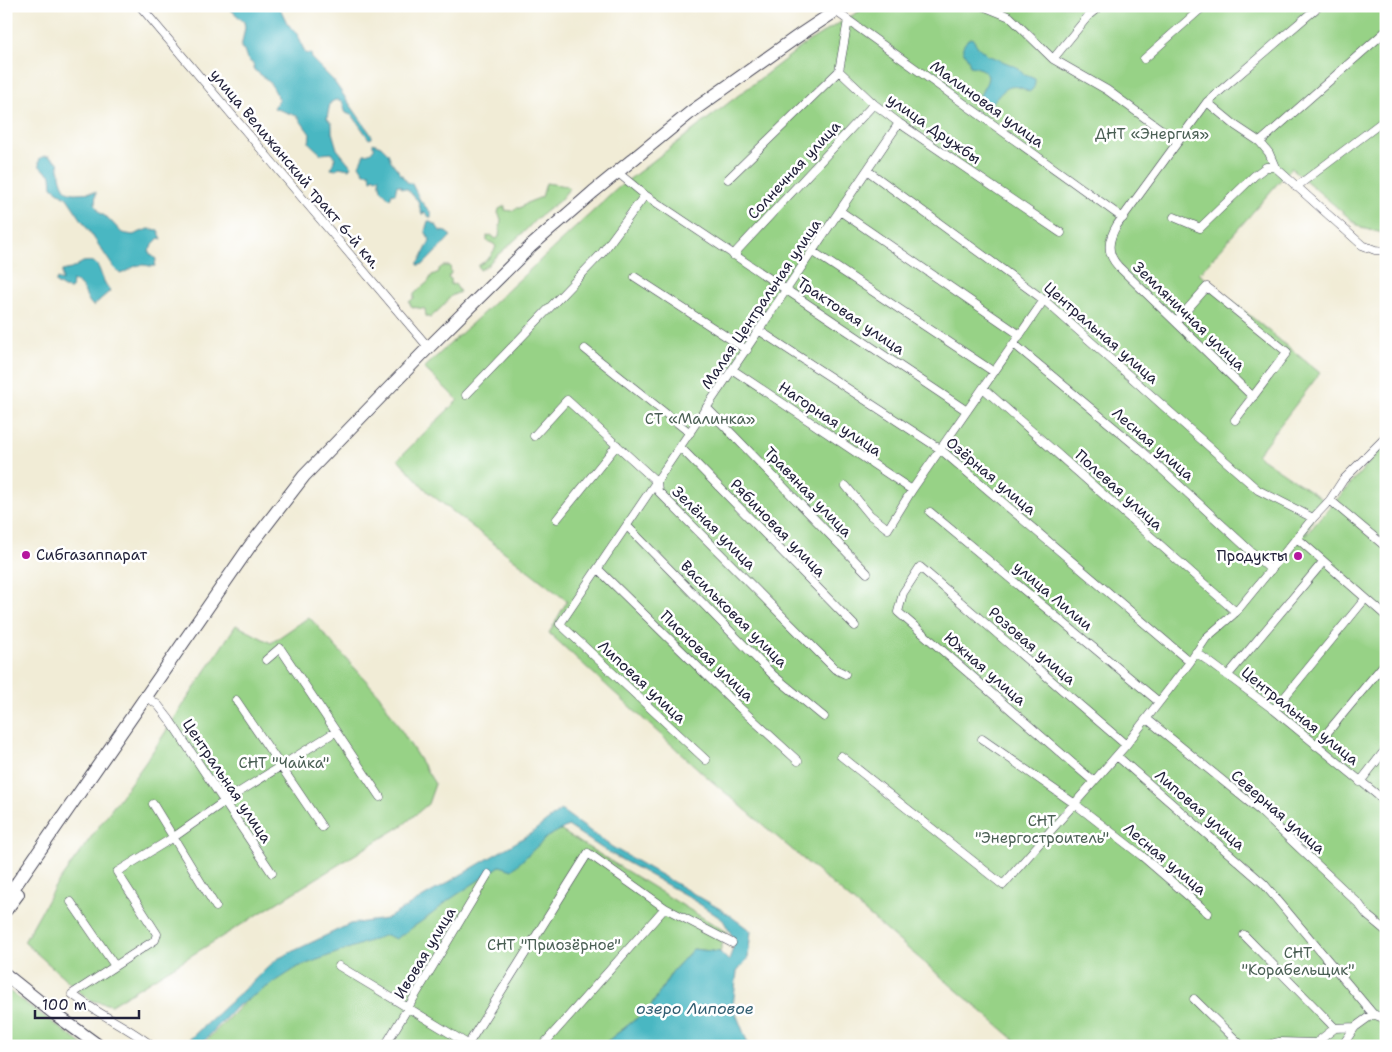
<svg xmlns="http://www.w3.org/2000/svg" width="1392" height="1052" font-family="'Shantell Sans',sans-serif">
	<style>
		.green { fill: #97d286; stroke: #5c7a60 }
		.water { fill: #48b7c2; stroke: #356c7e }
		.lines { fill: none; stroke-linecap: round; stroke-linejoin: round }
		.street-casing { stroke: #414052; stroke-width: 9 }
		.primary-casing { stroke: #414052; stroke-width: 14 }
		.street { stroke: #fff; stroke-width: 8 }
		.primary { stroke: #fff; stroke-width: 12 }
		.poi-dot { fill: #b5179e; stroke: #fff; stroke-width: 2 }
		.labels { text-anchor: middle; stroke-width: 5; stroke-linejoin: round; paint-order: stroke }
		.street-label { font-size: 15px; fill: #22223b; stroke: #fff }
		.park-label { font-size: 15px; fill: #4b6055; stroke: #fff }
		.poi-label { font-size: 15px; fill: #22223b; stroke: #fff; text-anchor: start }
		.water-label { font-size: 16px; font-style: italic; fill: #315e71; stroke: #fff }
	</style>
	<rect width="100%" height="100%" fill="#fff"/>
	<filter id="ink" filterUnits="userSpaceOnUse"><feTurbulence type="fractalNoise" baseFrequency=".02" numOctaves="2"/><feDisplacementMap in="SourceGraphic" scale="10" xChannelSelector="R" yChannelSelector="G"/><feConvolveMatrix kernelMatrix="1 2 1 2 8 2 1 2 1" color-interpolation-filters="sRGB"/></filter>
	<filter id="wash" filterUnits="userSpaceOnUse"><feTurbulence type="fractalNoise" baseFrequency=".0096" numOctaves="4" result="noise"/><feDisplacementMap in="SourceGraphic" scale="20" xChannelSelector="R" yChannelSelector="G"/><feGaussianBlur stdDeviation="1.12" result="paint"/><feColorMatrix in="noise" values="0 0 0 0 0 0 0 0 0 0 0 0 0 0 0 0 0 1.4 0 .05"/><feComposite in="paint" operator="in"/></filter>
	<g filter="url(#wash)">
		<rect width="100%" height="100%" fill="#f1ecd6"/>
		<path class="green" d="M868 6H1386V231L1383 233 1361 228 1291 168 1199 274 1320 373 1257 455 1322 499 1305 536 1386 443V1046H1022L707 777 549 633 567 601 428 492 398 459 458 400 424 368 618 188 809 41Z
			M546 183 567 186 569 189 559 201 536 219 524 232 492 260 488 265 480 270 478 266 490 257 496 247 494 244 487 241V236L491 235 496 239 499 237 501 219 498 213 499 209 505 206V210L512 211 516 208H520L529 202 542 197Z
			M443 266H450L451 273 448 277 451 279V285L455 284 460 292 451 296 443 306 430 318 426 316 425 309 412 307 409 302 414 298V294L428 282 432 275 439 272V269Z
			M309 617 379 695 435 784 428 804 403 825 111 1005 89 1000 24 942 54 888 145 763 236 625 271 643Z
			M555 827 726 932 720 952 693 949 672 972 650 1008 601 1046H201L278 968 402 919Z
			M6 989 85 1046H6Z"/>
		<path class="water" d="M227 6H279L287 23 298 35 305 53 311 54 312 59 333 80 372 136V138L369 139 353 116 346 113C342 107 346 99 335 100L330 103 327 118 332 124V132L337 149 351 166 349 169 339 167 336 170 331 169 335 158 332 153 321 154 309 143 310 134 297 116 274 108 279 99C271 83 270 81 254 70L253 64 247 59 244 50 241 48 245 27 244 22Z
			M972 38 978 47 987 55 1017 67 1023 74 1035 79C1035 85 1035 88 1029 92 998 71 998 117 979 102 979 91 988 85 988 76 983 69 978 67 970 66 969 63 969 60 967 58 962 48 960 50 968 39Z
			M373 143 381 146 388 153 391 161 407 182 412 184 420 200 431 213V217H429L424 212 422 215 418 201 407 189 401 188V186L397 185 395 194 392 193 390 199 381 190 379 177 377 179 373 177 372 180H371L370 173H364L359 165 364 154C372 153 371 152 375 147L373 146Z
			M45 156H49L58 162C60 173 60 194 76 193 83 193 89 192 96 192L95 204 100 213 108 218 122 233 133 235 148 229 158 230 162 239 159 238 153 244 149 251 150 254 156 259 155 266C150 267 148 265 143 265 134 264 128 272 120 274L114 268 67 198 52 187 51 175C45 170 36 168 40 158Z
			M428 221 436 225 440 231 446 232 451 236 424 264 418 265V262L420 261C423 254 427 248 430 240L425 231Z
			M83 262C100 259 98 269 104 281 105 284 108 287 110 291L93 306C84 298 86 284 72 281L71 289 64 288 56 283V281L57 279 62 281V271L71 269Z
			M561 810 612 847 722 910 751 931 748 958 737 972 733 1006 749 1046H601L650 1008 672 972 693 949 720 952 729 961 735 941 723 920 689 897 606 851 568 826 547 837 512 870 500 866 449 900 432 914 396 939 386 935 298 967 236 1007 205 1040 194 1046H182L277 959 350 924 386 919 530 834Z"/>
	</g>
	<g filter="url(#ink)">
		<g class="lines">
			<defs>
				<path id="street" d="M140 6 429 348
					M983 6 1010 17 1053 59 1107 90 1178 142
					M834 10 1123 218
					M848 20 839 71 874 104 899 123 1061 233
					M1053 59 1089 15 1100 6
					M1144 59 1204 6
					M1207 102 1236 126 1260 142 1269 153 1275 167
					M1260 142 1386 31
					M868 171 1044 300 1258 490 1313 518
					M617 172 645 195 967 411
					M728 179 839 71
					M1296 187 1386 119
					M840 211 1020 335
					M1174 217 1200 228 1254 176 1266 167H1275L1362 245 1375 250 1386 251
					M812 251 994 372
					M733 255 874 104
					M635 277 747 350
					M1176 322 1207 287 1287 352 1235 420
					M760 331 940 449 1190 662
					M1014 344 1142 451 1271 570
					M585 349 690 433
					M733 370 912 490
					M983 388 1236 612
					M466 395 602 253 645 195
					M1253 397 1118 266C1106 253 1108 240 1117 225L1207 102 1319 6
					M707 408 867 573
					M534 436 567 400 657 482 658 491 835 669 845 674
					M681 448 855 626
					M846 486 870 515 888 529 912 490 1044 300
					M1330 500 1386 547
					M930 512 1159 702
					M557 519 617 445
					M628 527 773 675 824 717
					M1297 538 1386 616
					M599 570 739 707 798 761
					M1196 652 1274 710 1386 802
					M266 660 280 648 380 797
					M1228 675 1323 562
					M146 696 158 705 169 719 272 873
					M236 700 322 827
					M1274 710 1365 599
					M1147 719 1260 811 1359 904 1368 916 1386 931
					M982 739 1075 804 1142 856 1208 913
					M1316 746 1386 662
					M841 756 1003 885 1126 745 1190 662 1206 638 1236 612 1313 518 1330 500 1343 480 1386 437
					M1117 756 1264 884 1373 1014 1383 1018 1386 1025
					M706 760 560 624 899 123
					M1093 781 898 612 903 593 920 567 1126 745
					M1360 782 1386 749
					M153 804 216 907
					M71 902 115 966
					M1244 935 1335 1028 1355 1027 1373 1014
					M339 966 471 1046
					M1194 999 1242 1046
					M152 1046C127 1026 97 1014 72 994L155 940 157 934 117 872 174 837 225 801 335 732
					M385 1046 488 874
					M467 1046 588 853 665 908 732 943
					M542 1046 665 908
					M1263 1046 1279 1042 1316 1043 1335 1028
					M1342 1046 1355 1027"/>
				<path id="primary" d="M6 899 250 546 304 476 422 354 531 246 593 192 691 112 801 34 843 6
					M6 910 18 894
					M6 975 55 1014 99 1046"/>
			</defs>
			<use href="#street" class="street-casing"/>
			<use href="#primary" class="primary-casing"/>
			<use href="#street" class="street"/>
			<use href="#primary" class="primary"/>
		</g>
	</g>
	<g class="poi-dot">
		<circle cx="26" cy="555" r="5"/>
		<circle cx="1298" cy="556" r="5"/>
	</g>
	<g class="labels">
		<g class="street-label">
			<text transform="translate(987 104) rotate(36)" y="5">Малиновая улица</text>
			<text transform="translate(934 129) rotate(35)" y="5">улица Дружбы</text>
			<text transform="translate(295 169) rotate(50)" y="5">улица Велижанский тракт 6-й км.</text>
			<text transform="translate(794 170) rotate(-47)" y="5">Солнечная улица</text>
			<text transform="translate(761 304) rotate(-56)" y="5">Малая Центральная улица</text>
			<text transform="translate(851 316) rotate(34)" y="5">Трактовая улица</text>
			<text transform="translate(1189 316) rotate(44)" y="5">Земляничная улица</text>
			<text transform="translate(1101 333) rotate(41)" y="5">Центральная улица</text>
			<text transform="translate(830 419) rotate(34)" y="5">Нагорная улица</text>
			<text transform="translate(1153 444) rotate(41)" y="5">Лесная улица</text>
			<text transform="translate(991 476) rotate(40)" y="5">Озёрная улица</text>
			<text transform="translate(1119 490) rotate(42)" y="5">Полевая улица</text>
			<text transform="translate(808 492) rotate(46)" y="5">Травяная улица</text>
			<text transform="translate(714 528) rotate(45)" y="5">Зелёная улица</text>
			<text transform="translate(778 528) rotate(46)" y="5">Рябиновая улица</text>
			<text transform="translate(1053 596) rotate(40)" y="5">улица Лилии</text>
			<text transform="translate(734 614) rotate(45)" y="5">Васильковая улица</text>
			<text transform="translate(1032 646) rotate(41)" y="5">Розовая улица</text>
			<text transform="translate(707 656) rotate(44)" y="5">Пионовая улица</text>
			<text transform="translate(985 669) rotate(41)" y="5">Южная улица</text>
			<text transform="translate(642 682) rotate(43)" y="5">Липовая улица</text>
			<text transform="translate(1300 716) rotate(39)" y="5">Центральная улица</text>
			<text transform="translate(227 781) rotate(56)" y="5">Центральная улица</text>
			<text transform="translate(1200 810) rotate(41)" y="5">Липовая улица</text>
			<text transform="translate(1278 812) rotate(41)" y="5">Северная улица</text>
			<text transform="translate(1165 859) rotate(40)" y="5">Лесная улица</text>
			<text transform="translate(425 953) rotate(-59)" y="5">Ивовая улица</text>
		</g>
		<g class="park-label">
			<text x="1152" y="139">ДНТ «Энергия»</text>
			<text x="700" y="424">CТ «Малинка»</text>
			<text x="284" y="768">СНТ "Чайка"</text>
			<text x="1042" y="826">СНТ<tspan x="1042" dy="17">"Энергостроитель"</tspan></text>
			<text x="554" y="950">СНТ "Приозёрное"</text>
			<text x="1298" y="958">СНТ<tspan x="1298" dy="17">"Корабельщик"</tspan></text>
		</g>
		<g class="poi-label">
			<text x="36" y="560">Сибгазаппарат</text>
			<text x="1288" y="561" text-anchor="end">Продукты</text>
		</g>
		<g class="water-label">
			<text x="695" y="1014">озеро Липовое</text>
		</g>
	</g>
	<rect width="1392" height="1052" fill="none" stroke="#fff" stroke-width="25"/>
	<path d="M35 1010v8h104v-8" fill="none" stroke="#22223b" stroke-width="2.5"/>
	<text x="42" y="1010" font-size="15" fill="#22223b" stroke="#ffffff" stroke-width="4" paint-order="stroke">100 m</text>
</svg>
